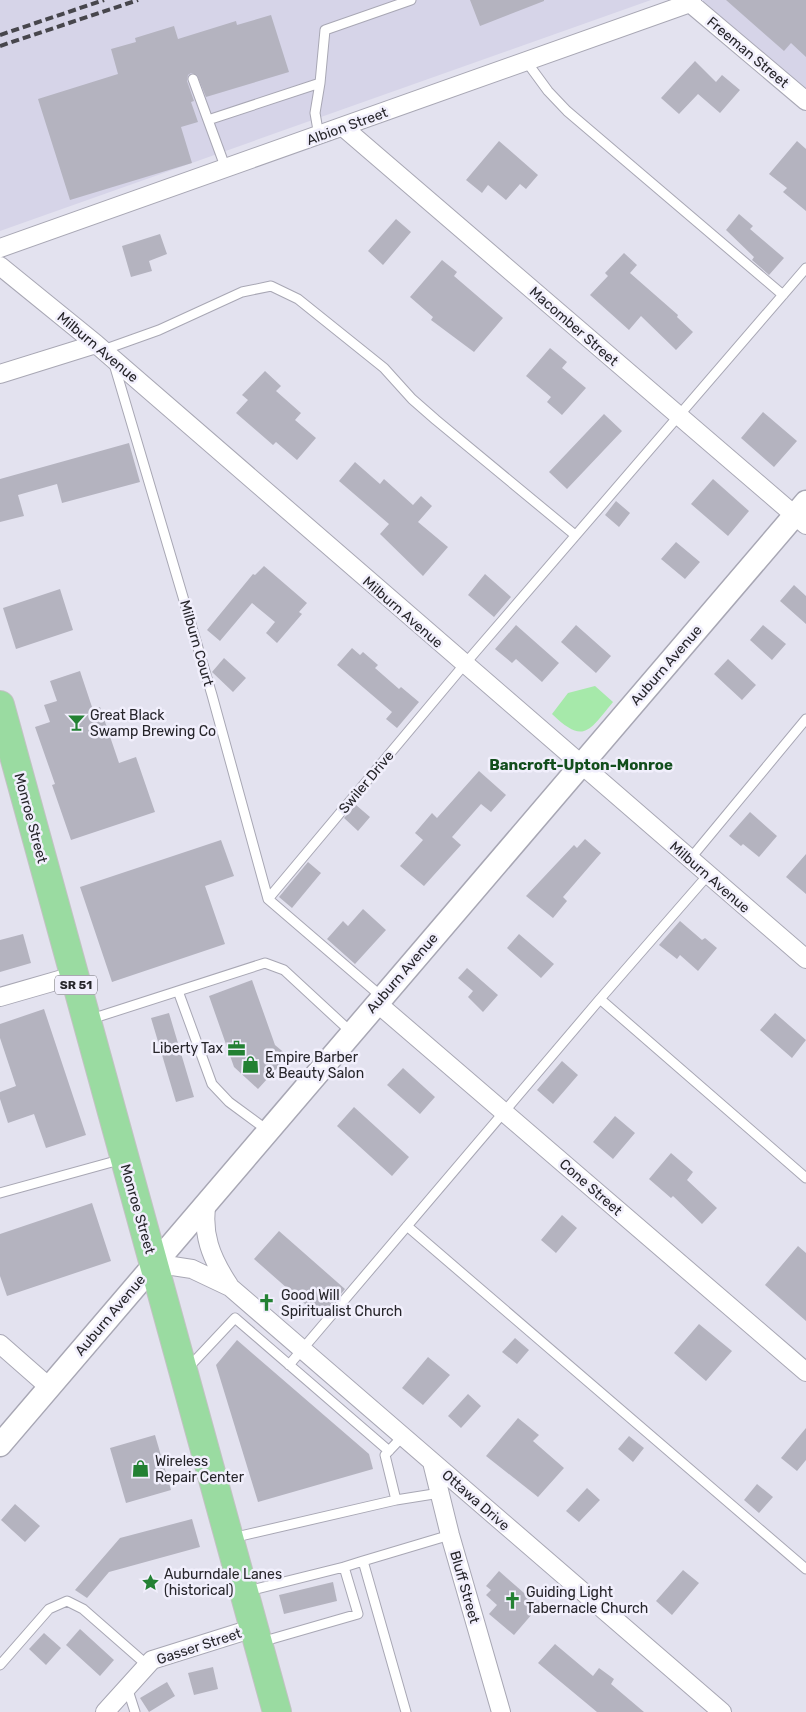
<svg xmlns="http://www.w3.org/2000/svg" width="806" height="1712" font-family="Rubik,sans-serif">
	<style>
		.built { fill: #d6d4e8 }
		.green { fill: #a6e9aa }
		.building { fill: #b4b3bf }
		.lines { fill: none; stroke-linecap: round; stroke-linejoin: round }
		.service-casing { stroke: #a8a7b4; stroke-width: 11 }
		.minor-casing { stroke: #a8a7b4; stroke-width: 20 }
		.tertiary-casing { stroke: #a8a7b4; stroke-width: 25 }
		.primary-casing { stroke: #c2c2c3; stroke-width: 30 }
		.service { stroke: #fff; stroke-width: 9 }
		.minor { stroke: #fff; stroke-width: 18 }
		.tertiary { stroke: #fff; stroke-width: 22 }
		.primary { stroke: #9adba1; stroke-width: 28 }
		.rail { stroke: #47464c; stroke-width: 4; stroke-dasharray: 8 4; stroke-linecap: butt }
		.labels { text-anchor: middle; stroke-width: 5; stroke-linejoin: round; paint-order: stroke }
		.shield { fill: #f1effc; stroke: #636269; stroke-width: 1 }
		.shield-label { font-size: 12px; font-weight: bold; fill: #26252a }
		.street-label { font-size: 14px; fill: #26252a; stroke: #f1effc }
		.poi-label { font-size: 14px; fill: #26252a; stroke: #f1effc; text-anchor: start }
		.neighbourhood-label { font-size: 15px; font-weight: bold; fill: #124e1c; stroke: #f1effc }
	</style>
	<rect width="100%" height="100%" fill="#e3e2ef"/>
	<path class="built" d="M0 0H651L0 231Z
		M688 0H806V97Z"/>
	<path class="green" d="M595 686 613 702C589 731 584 745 552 714L568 693Z"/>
	<path class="building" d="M470 0H544V1L480 26Z
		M726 0H806V57L791 43 784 51Z
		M271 15 289 72 206 97 197 75 191 73 188 75 187 81 194 101 191 102 198 122 181 127 192 163 70 200 38 99 118 74 111 49 136 42 135 38 174 26 178 39 236 21 237 25Z
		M695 61 716 82 722 75 740 90 720 113 698 94 679 114 661 98Z
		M499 141 538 175 526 189 520 184 506 200 488 185 482 193 466 180Z
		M797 141 806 149V211L783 192 787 188 769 174Z
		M739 214 753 226 750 229 784 258 769 275 752 260 754 257 726 230Z
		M396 219 411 232 383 265 368 251Z
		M160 234 167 254 149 261 152 271 131 277 122 246Z
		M624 253 637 265 630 273 678 315 677 317 693 332 676 350 641 316 629 330 590 295 608 276 605 273Z
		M442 260 457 272 454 276 503 318 474 352 431 320 433 317 410 297Z
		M550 348 567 362 562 368 586 388 562 415 547 402 551 397 526 376Z
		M265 371 281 386 276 391 301 413 295 420 316 438 297 460 276 442 273 445 236 413 248 400 242 395Z
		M763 412 797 441 774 467 741 438Z
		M604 414 622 431 567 489 549 472Z
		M129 443 140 482 62 503 57 484 18 495 24 516 0 522V479Z
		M355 462 380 484 384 479 413 505 421 496 432 506 418 522 448 547 423 576 380 534 389 524 339 481Z
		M713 479 749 511 728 536 691 504Z
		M616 501 630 513 619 527 605 515Z
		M676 542 700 562 685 579 661 559Z
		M264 566 307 603 299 612 302 614 277 643 266 633 275 622 252 603 220 641 207 630 253 574 255 575Z
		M485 574 511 597 494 617 468 595Z
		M794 585 806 596V624L780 601Z
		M60 589 73 630 16 649 3 608Z
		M516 625 559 663 542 682 516 659 512 663 495 649Z
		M576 625 611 656 596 673 561 642Z
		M763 625 786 644 772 660 750 640Z
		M352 648 360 655 363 652 378 665 375 668 399 689 401 687 419 702 397 728 386 719 392 712 337 665Z
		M224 658 246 678 233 692 212 672Z
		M728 659 756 685 742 700 714 674Z
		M80 671 93 710 100 707 119 763 136 757 155 812 71 840 52 785 55 784 35 727 50 722 44 705 57 701 50 681Z
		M479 771 506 795 491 812 481 804 452 837 461 845 424 886 400 866 423 840 415 833 432 813 437 818Z
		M356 805 370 817 358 831 344 818Z
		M750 812 777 836 759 857 743 844 741 846 729 836Z
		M585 839 601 853 563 897 567 901 553 918 526 896 574 845 577 848Z
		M221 840 234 876 205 886 225 944 112 982 80 887Z
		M806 854V894L786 877Z
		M308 862 321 873 292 908 279 897Z
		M363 909 386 930 355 964 327 939 343 921 348 926Z
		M680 921 702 940 705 938 717 948 698 971 680 955 677 959 659 945Z
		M23 934 31 963 0 972V940Z
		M519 934 554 964 541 978 507 948Z
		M467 968 498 995 483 1012 468 997 473 991 458 978Z
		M252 980 275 1045 288 1056 258 1089 234 1067 209 996Z
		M44 1009 86 1135 46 1148 34 1114 8 1123 0 1099V1092L16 1086 0 1038V1024Z
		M169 1013 194 1097 176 1102 151 1018Z
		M775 1013 806 1040 792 1058 760 1030Z
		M562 1061 578 1075 553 1104 537 1090Z
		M403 1068 435 1097 420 1114 387 1085Z
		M354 1107 409 1157 392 1176 337 1126Z
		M615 1116 635 1133 613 1159 593 1142Z
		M671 1153 693 1172 687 1180 717 1208 702 1224 673 1196 671 1198 649 1179Z
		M92 1203 111 1261 7 1296 0 1276V1234Z
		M562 1215 577 1228 556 1253 541 1240Z
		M279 1231 345 1289 321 1318 254 1259Z
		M798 1246 806 1253V1321L765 1285Z
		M699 1324 732 1351 706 1381 674 1353Z
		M515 1338 529 1350 517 1364 502 1352Z
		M237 1340 369 1454 373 1469 258 1502 216 1365Z
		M428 1357 450 1375 423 1405 402 1388Z
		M468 1394 481 1406 461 1428 448 1416Z
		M518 1418 539 1435 533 1441 564 1468 538 1497 486 1456Z
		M806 1428V1460L797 1471 781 1458Z
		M155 1435 171 1490 126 1503 110 1448Z
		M629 1436 644 1448 633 1462 618 1449Z
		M757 1484 773 1497 759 1513 744 1500Z
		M587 1488 600 1500 579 1522 566 1511Z
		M15 1504 40 1526 25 1542 1 1520Z
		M192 1519 200 1547 109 1572 87 1598 75 1590 120 1538Z
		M683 1570 699 1583 672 1615 656 1601Z
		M499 1571 539 1606 514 1635 489 1614 497 1605 486 1595 491 1590 486 1586Z
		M333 1582 337 1601 284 1614 279 1595Z
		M80 1629 114 1660 100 1676 66 1645Z
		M44 1633 61 1648 46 1665 29 1649Z
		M555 1644 593 1676 599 1668 614 1679 611 1684 644 1712H597L538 1663Z
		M213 1667 218 1689 194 1695 188 1673Z
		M167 1682 175 1696 149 1712 140 1698Z"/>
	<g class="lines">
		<defs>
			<path id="service" d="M526 61 548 91 567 111 783 295
				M193 79 208 120
				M320 83 325 30 411 0
				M226 169 208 120 320 83 315 113 319 136
				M103 350 159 330 242 292 271 286 298 299 384 368 412 399 436 420 575 535
				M114 364 212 695 268 899 382 997
				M690 859 806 719
				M268 899 464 665 806 268
				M178 991 212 1084 229 1102 267 1130
				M600 999 708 875
				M88 1020 265 963 284 970 351 1032
				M0 1193 123 1159
				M407 1226 806 1569
				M289 1365 600 999 806 1178
				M188 1368 235 1318 389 1451
				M396 1500 385 1455 403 1436
				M232 1538 396 1500 440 1493
				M344 1567 363 1561
				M248 1591 344 1567 358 1614 261 1642
				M0 1665 49 1609 67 1601 83 1609 147 1665
				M127 1687 135 1712
				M406 1712 363 1561 450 1535"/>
			<path id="minor" d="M690 3 806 101
				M343 127 806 525
				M0 248 690 3 692 0
				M0 266 96 344 806 959
				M0 374 96 344
				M0 997 73 976
				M377 1003 806 1372
				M207 1201C201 1233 211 1258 229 1285
				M153 1263 192 1269 230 1287 722 1712
				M0 1344 49 1387
				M432 1462 450 1535 501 1712
				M105 1712 152 1660 254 1628"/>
			<path id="tertiary" d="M0 1445 806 502"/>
			<path id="primary" d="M0 705 277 1712"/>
		</defs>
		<use href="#service" class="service-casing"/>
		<use href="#minor" class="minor-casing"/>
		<use href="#tertiary" class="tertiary-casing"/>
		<use href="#primary" class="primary-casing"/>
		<use href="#service" class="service"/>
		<use href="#minor" class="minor"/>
		<use href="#tertiary" class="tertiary"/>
		<use href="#primary" class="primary"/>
		<path class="rail" d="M0 35 104 0
			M0 46 138 0"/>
	</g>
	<defs>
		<symbol id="bar-bare" viewBox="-9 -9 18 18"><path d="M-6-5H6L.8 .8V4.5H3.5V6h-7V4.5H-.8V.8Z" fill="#238133" stroke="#f1effc" stroke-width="2.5" paint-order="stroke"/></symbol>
		<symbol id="office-bare" viewBox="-9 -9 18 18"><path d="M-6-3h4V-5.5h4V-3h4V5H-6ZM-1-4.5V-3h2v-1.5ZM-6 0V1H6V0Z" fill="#238133" stroke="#f1effc" stroke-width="2.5" paint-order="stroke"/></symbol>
		<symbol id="shop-bare" viewBox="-9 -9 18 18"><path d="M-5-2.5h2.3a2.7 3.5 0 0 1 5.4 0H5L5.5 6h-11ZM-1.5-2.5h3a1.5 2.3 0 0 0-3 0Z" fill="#238133" stroke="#f1effc" stroke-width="2.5" paint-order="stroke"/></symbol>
		<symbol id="church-bare" viewBox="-9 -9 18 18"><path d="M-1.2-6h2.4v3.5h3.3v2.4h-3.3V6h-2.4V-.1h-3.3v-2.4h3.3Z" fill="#238133" stroke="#f1effc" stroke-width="2.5" paint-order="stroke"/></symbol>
		<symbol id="sight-bare" viewBox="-9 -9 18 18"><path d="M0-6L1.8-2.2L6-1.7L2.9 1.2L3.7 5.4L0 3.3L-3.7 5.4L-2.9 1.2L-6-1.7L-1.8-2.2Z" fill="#238133" stroke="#f1effc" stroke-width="2.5" paint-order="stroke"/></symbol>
	</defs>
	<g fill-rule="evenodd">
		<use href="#bar-bare" x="64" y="710" width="25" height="25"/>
		<use href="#office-bare" x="224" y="1036" width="25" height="25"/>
		<use href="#shop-bare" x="238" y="1052" width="25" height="25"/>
		<use href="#church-bare" x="254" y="1290" width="25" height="25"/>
		<use href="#shop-bare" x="128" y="1456" width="25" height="25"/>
		<use href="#sight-bare" x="138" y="1570" width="25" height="25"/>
		<use href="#church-bare" x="500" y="1588" width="25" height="25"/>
	</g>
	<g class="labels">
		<rect class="shield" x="55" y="975.5" width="42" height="19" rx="4"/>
		<g class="shield-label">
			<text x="76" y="989">SR 51</text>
		</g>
		<g class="street-label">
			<text transform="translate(748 52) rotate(40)" y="5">Freeman Street</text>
			<text transform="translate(347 126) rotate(-20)" y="5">Albion Street</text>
			<text transform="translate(574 326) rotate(41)" y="5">Macomber Street</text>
			<text transform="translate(98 347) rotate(40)" y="5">Milburn Avenue</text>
			<text transform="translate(403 612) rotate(41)" y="5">Milburn Avenue</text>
			<text transform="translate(197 643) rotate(74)" y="5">Milburn Court</text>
			<text transform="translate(666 665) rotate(-49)" y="5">Auburn Avenue</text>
			<text transform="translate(366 782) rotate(-50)" y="5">Swiler Drive</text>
			<text transform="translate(31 818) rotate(75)" y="5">Monroe Street</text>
			<text transform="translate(710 877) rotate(41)" y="5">Milburn Avenue</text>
			<text transform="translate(402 973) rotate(-49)" y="5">Auburn Avenue</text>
			<text transform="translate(591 1187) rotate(41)" y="5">Cone Street</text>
			<text transform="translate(138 1209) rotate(74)" y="5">Monroe Street</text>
			<text transform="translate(110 1315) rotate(-50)" y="5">Auburn Avenue</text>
			<text transform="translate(476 1500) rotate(41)" y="5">Ottawa Drive</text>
			<text transform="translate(465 1587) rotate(74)" y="5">Bluff Street</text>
			<text transform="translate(199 1646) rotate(-18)" y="5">Gasser Street</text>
		</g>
		<g class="poi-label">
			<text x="90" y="720">Great Black<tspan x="90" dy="16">Swamp Brewing Co</tspan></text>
			<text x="223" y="1053" text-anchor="end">Liberty Tax</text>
			<text x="265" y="1062">Empire Barber<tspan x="265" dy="16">&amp; Beauty Salon</tspan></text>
			<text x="281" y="1300">Good Will<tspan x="281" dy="16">Spiritualist Church</tspan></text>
			<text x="155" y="1466">Wireless<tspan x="155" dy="16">Repair Center</tspan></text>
			<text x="164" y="1579">Auburndale Lanes<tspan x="164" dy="16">(historical)</tspan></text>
			<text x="526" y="1597">Guiding Light<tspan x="526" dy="16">Tabernacle Church</tspan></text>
		</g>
		<g class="neighbourhood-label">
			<text x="581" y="770">Bancroft-Upton-Monroe</text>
		</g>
	</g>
</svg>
